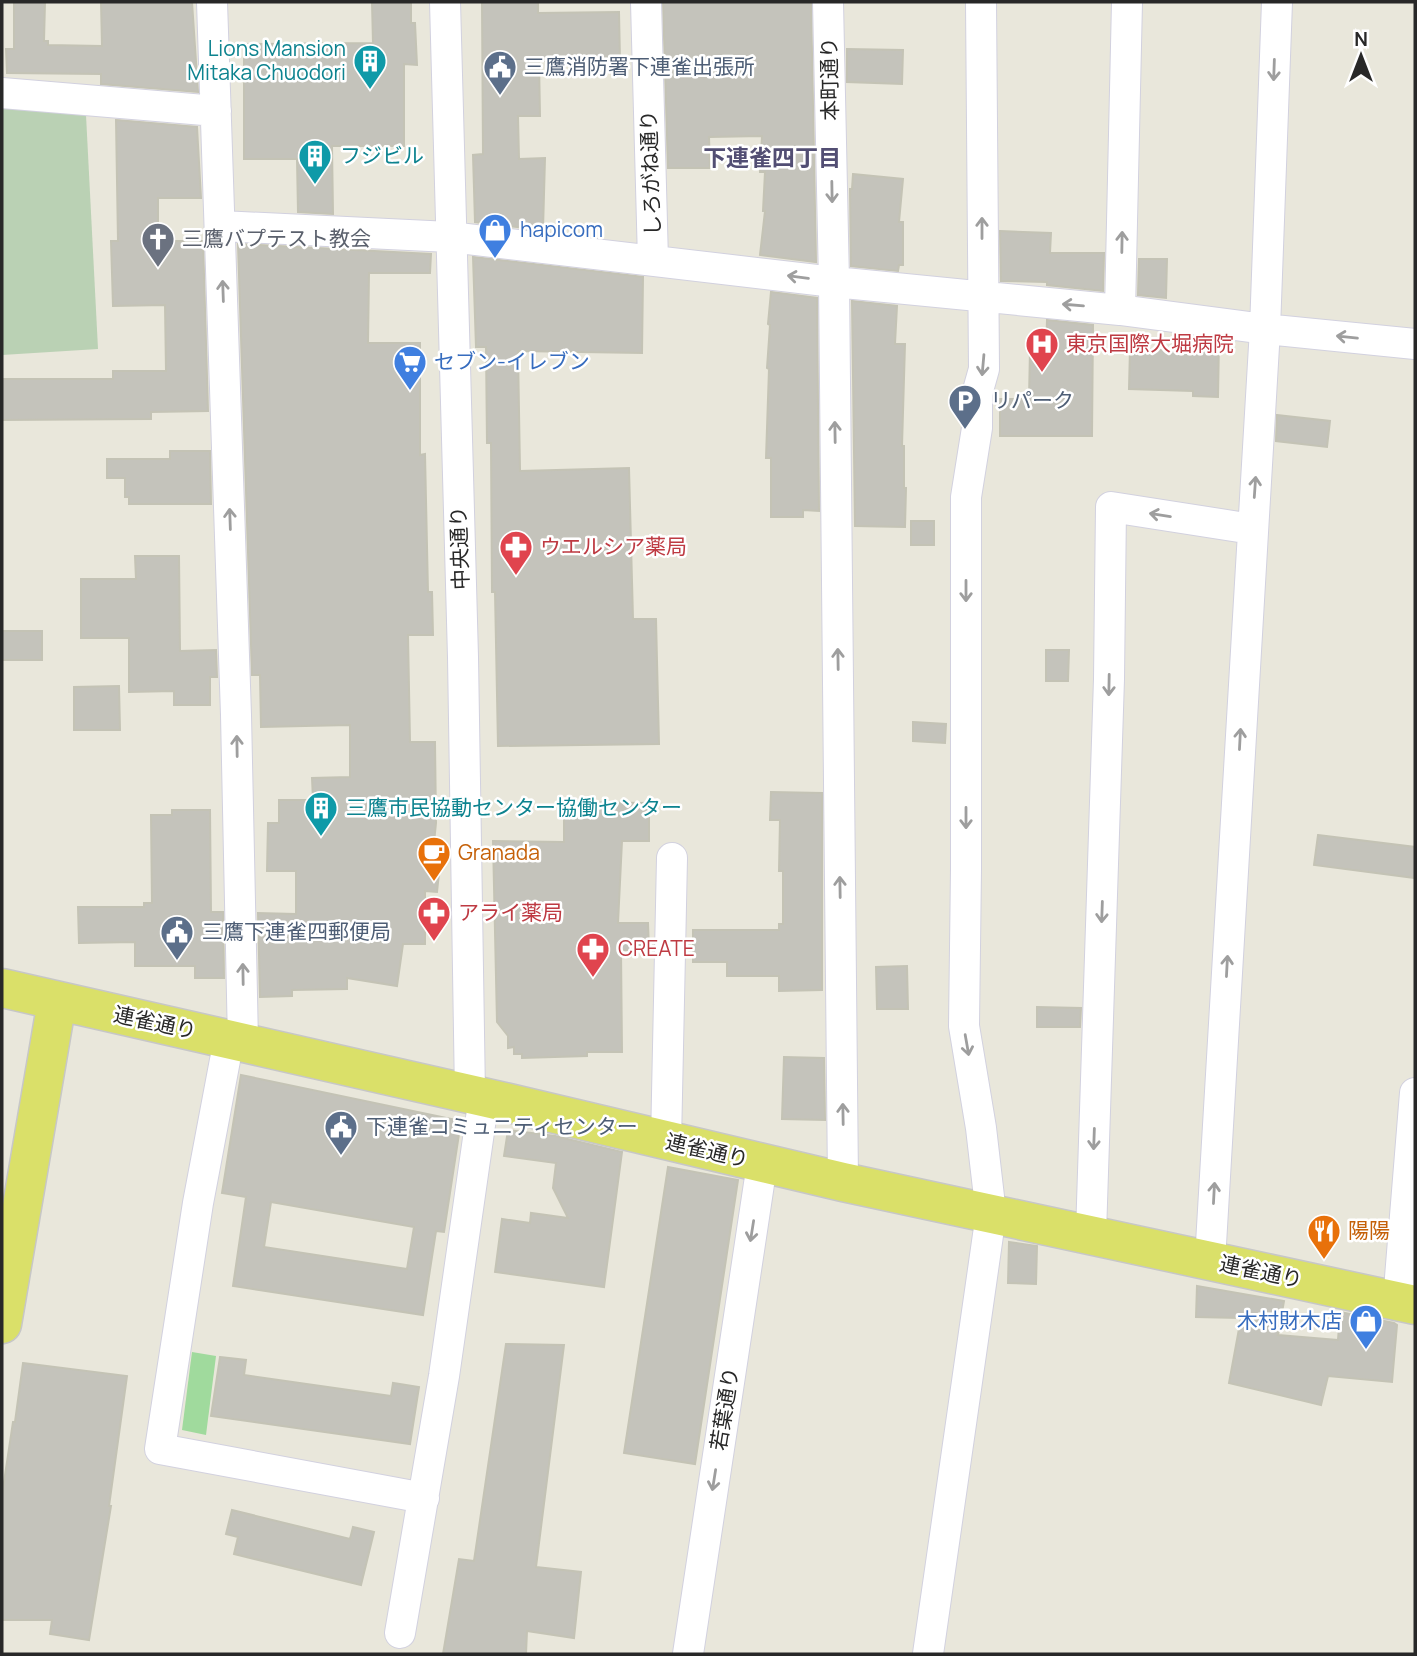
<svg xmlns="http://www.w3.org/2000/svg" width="1417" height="1656" font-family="Manrope,'Noto Sans JP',sans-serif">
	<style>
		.green { fill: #a0da9d }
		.cemetery { fill: #bad1b4 }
		.building { fill: #c4c3bb; stroke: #c4c3b5; stroke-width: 2; fill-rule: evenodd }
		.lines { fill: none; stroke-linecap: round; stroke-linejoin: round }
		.minor-casing { stroke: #d2d1df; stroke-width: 32 }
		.major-casing { stroke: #c7c7c7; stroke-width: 41 }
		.minor { stroke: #fff; stroke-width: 30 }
		.major { stroke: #dae069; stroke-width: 38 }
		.oneway { stroke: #9e9e9e }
		.labels { text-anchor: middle; stroke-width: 5; stroke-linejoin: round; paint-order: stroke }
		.culture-label { font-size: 21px; fill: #0d838f; stroke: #fff; text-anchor: start }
		.service-label { font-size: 21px; fill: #4e5e75; stroke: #fff; text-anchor: start }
		.street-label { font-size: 21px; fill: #282828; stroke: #fff }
		.shop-label { font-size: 21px; fill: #366cbe; stroke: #fff; text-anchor: start }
		.worship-label { font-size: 21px; fill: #5b616d; stroke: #fff; text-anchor: start }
		.health-label { font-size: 21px; fill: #be3a42; stroke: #fff; text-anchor: start }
		.food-label { font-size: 21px; fill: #c56008; stroke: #fff; text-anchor: start }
		.neighbourhood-label { font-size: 23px; font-weight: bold; fill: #524e73; stroke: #fff }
	</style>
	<rect width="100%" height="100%" fill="#e9e7db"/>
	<path class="green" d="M192 1352 216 1356 206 1435 182 1430Z"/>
	<path class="cemetery" d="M2 104 86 115 98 349 2 355Z"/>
	<path class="building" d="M14 2H45L44 41H48V45L102 46 101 2H192L198 92 101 84V74L7 73 6 49H14Z
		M372 2H411V23H415L417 65 404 64V146H332L333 214 298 212 297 159H244V44L373 43Z
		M482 2H538V13L619 12 620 61H539L540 116H518L519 159 545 158 543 230 475 222 473 155 483 154Z
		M663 2H811L816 262 760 255 765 211H763L765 172H760L762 136 709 137 710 168H668Z
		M847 49 903 50 902 84 847 82Z
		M116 120 197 127 201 198H158V241H203L208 411 151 412V419L2 420V379H113V371H166L165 305 113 306 111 241H118Z
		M853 174 903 179 899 222H903V265H899L898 271 851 266 850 189H852Z
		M1000 231 1051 233 1050 253H1104L1103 291 1047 285V282L1001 281Z
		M238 244 431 254 430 273H369L368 343H420V455L425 454 428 592H432L433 635H408L410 742H435L436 823 431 872 439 873 437 892 425 891V944H403L397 986 347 978V989L292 990V996L260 997 258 913 296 914V871H267L268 823H279V800H313L312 778 350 777V725L261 727 260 675H252Z
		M473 257 643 277 642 353 518 351 520 471 629 468 633 619H656L659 744 498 746 495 592H492L491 443H487L486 347H476Z
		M1139 259H1167L1166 298 1138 295Z
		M771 292 817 298 819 511 803 510V517H771V458H766L769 369 767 368 770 325 768 324Z
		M852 301 897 306 895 344H905L902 446H904V488H906L905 527 855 526Z
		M1047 320 1093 325 1092 436H1000V399H1029L1030 350H1046Z
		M1195 337 1219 341 1218 397 1193 396V391L1129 389 1130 349 1194 351Z
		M1277 415 1330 421 1327 447 1276 441Z
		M170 451H210L211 504H129V497H125V478H107V459H170Z
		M911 521H934V545H911Z
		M135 556H179L180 651 216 650 217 677H210V705H174V691L129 692V638H81V579H136Z
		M2 631H42V660H2Z
		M1046 650H1069L1068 681H1046Z
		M119 686 120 730H74V687Z
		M913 722 946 724 945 743 913 741Z
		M771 792 822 793V990L779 991V976H727V962H693V930H779V924H783V871H779L780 820H770Z
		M564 802 649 803V841H622L618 923H648L649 950H621L622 1052H587V1056L522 1058V1054H514V1047L508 1048V1036L497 1022 493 841 564 842Z
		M172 810H210L211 912H223L224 978H195V966H135V942L79 943 78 907H144V903H152L151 815H172Z
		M1318 835 1415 847V878L1314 865Z
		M907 966 908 1009H877L876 967Z
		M1037 1007 1081 1008 1080 1027H1037Z
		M784 1057 824 1058 825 1120 782 1119Z
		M241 1075 461 1121 444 1232 436 1231 423 1315 233 1286 246 1197 222 1193ZM271 1202 414 1227 407 1269 264 1247Z
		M508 1130 555 1136 622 1152 604 1287 495 1272 502 1219 530 1223 531 1213 568 1218 553 1188 556 1163 504 1156Z
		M668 1167 738 1180 695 1464 624 1453Z
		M1009 1242 1037 1246 1036 1284 1008 1283Z
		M1197 1286 1284 1301 1278 1335 1338 1340 1340 1312 1394 1323 1397 1325 1392 1382 1328 1376 1321 1405 1229 1383 1241 1318 1196 1317Z
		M506 1344 564 1345 536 1567 581 1572 574 1638 527 1631 526 1654H443L459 1559 474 1561Z
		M220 1357 246 1360 244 1375 391 1396 393 1383 419 1387 410 1444 211 1416Z
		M23 1363 127 1376 109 1506H111L89 1640 50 1634 52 1620H2V1495L13 1422H15Z
		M232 1510 350 1539 353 1527 374 1532 361 1585 234 1554 238 1537 226 1534Z"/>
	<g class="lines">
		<defs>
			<path id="minor" d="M212 2 236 715 243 1042
				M445 2 463 657 470 1095
				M646 2 653 260
				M828 2 834 282 843 1182
				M2 93 216 111
				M221 226 450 237 834 282 1120 310 1265 329 1415 344
				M1120 310 1127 2
				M229 1039 198 1203 160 1449 424 1498
				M666 1142 672 858
				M1091 1234 1109 679 1111 507 1252 529
				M1210 1261 1265 329 1277 2
				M1398 1302 1415 1093
				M400 1633 444 1376 484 1097
				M688 1654 762 1164
				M928 1654 991 1214 981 1128 964 1026 966 869V497L977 428V394L984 369 981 2"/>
			<path id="major" d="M2 988 509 1103 843 1182 1415 1305
				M2 1324 57 1001"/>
		</defs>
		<use href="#minor" class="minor-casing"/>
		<use href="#major" class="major-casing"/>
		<use href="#minor" class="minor"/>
		<use href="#major" class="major"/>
	</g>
	<defs><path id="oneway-shaft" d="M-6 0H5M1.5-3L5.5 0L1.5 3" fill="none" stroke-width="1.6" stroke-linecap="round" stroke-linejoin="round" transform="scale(1.75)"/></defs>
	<g class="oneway">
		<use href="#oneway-shaft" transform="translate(1274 70) rotate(92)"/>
		<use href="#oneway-shaft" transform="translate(832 192) rotate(89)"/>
		<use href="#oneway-shaft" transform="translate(982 228) rotate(-90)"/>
		<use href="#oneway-shaft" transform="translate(1122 242) rotate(-89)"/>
		<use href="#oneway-shaft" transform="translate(798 277) rotate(-173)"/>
		<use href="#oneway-shaft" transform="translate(223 291) rotate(-92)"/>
		<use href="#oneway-shaft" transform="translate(1073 305) rotate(-175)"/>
		<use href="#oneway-shaft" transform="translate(1347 337) rotate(-174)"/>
		<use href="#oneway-shaft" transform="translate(983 365) rotate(95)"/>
		<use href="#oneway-shaft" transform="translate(835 432) rotate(-91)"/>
		<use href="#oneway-shaft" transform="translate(1255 487) rotate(-86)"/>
		<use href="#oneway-shaft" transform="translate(1160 515) rotate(-171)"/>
		<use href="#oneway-shaft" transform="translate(230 519) rotate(-92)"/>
		<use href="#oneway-shaft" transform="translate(966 591) rotate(90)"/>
		<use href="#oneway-shaft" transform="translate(838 659) rotate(-91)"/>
		<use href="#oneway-shaft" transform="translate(1109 685) rotate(91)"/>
		<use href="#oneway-shaft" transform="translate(1240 739) rotate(-87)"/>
		<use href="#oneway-shaft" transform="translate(237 746) rotate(-91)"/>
		<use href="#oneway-shaft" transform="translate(966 818) rotate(90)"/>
		<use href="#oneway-shaft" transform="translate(840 887) rotate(-91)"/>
		<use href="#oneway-shaft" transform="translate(1102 912) rotate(92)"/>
		<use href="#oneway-shaft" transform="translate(1227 966) rotate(-87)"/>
		<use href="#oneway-shaft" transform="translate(243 974) rotate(-91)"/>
		<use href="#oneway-shaft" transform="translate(967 1045) rotate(80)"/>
		<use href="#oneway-shaft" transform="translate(843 1114) rotate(-91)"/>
		<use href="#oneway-shaft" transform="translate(1094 1139) rotate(92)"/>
		<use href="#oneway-shaft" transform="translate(1214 1193) rotate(-87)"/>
		<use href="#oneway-shaft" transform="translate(752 1231) rotate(99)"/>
		<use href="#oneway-shaft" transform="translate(714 1480) rotate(99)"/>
	</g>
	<defs>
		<symbol id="building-pin" viewBox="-11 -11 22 30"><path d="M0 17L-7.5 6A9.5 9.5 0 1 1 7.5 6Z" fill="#0f9aa8" stroke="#fff"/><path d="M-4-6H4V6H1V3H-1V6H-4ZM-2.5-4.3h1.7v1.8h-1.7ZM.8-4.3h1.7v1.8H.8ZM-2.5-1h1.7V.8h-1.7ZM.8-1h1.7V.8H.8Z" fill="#fff"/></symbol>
		<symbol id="civic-pin" viewBox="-11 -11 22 30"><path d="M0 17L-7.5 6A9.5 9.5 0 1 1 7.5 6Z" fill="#5c6f8a" stroke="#fff"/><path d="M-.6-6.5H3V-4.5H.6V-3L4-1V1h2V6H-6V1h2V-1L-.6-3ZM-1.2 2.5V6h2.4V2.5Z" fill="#fff"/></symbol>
		<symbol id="shop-pin" viewBox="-11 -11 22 30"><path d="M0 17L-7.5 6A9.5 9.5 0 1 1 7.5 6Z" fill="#3f7fe0" stroke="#fff"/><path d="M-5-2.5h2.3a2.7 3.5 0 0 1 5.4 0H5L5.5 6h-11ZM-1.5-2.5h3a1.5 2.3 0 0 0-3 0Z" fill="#fff"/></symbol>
		<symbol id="church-pin" viewBox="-11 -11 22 30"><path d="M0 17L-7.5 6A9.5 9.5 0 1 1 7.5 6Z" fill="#6b7280" stroke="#fff"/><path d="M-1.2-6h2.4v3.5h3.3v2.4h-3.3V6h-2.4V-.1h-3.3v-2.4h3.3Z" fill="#fff"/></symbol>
		<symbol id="hospital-pin" viewBox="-11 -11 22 30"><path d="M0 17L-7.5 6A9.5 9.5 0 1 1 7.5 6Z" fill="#e0444e" stroke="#fff"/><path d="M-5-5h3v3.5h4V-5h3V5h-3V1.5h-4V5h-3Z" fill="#fff"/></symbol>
		<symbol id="supermarket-pin" viewBox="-11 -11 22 30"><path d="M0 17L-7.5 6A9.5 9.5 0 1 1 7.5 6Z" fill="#3f7fe0" stroke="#fff"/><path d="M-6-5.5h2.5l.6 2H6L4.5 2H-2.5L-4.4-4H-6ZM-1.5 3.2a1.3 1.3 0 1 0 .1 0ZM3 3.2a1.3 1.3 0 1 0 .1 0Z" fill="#fff"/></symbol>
		<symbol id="parking-pin" viewBox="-11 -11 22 30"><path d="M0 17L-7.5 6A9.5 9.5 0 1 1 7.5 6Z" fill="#5c6f8a" stroke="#fff"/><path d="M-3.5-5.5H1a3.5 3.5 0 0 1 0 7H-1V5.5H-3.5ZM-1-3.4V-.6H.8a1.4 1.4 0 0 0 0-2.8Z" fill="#fff"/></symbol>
		<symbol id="pharmacy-pin" viewBox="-11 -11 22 30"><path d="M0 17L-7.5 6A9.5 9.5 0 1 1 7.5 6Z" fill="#e0444e" stroke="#fff"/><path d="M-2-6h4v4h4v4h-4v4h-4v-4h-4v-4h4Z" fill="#fff"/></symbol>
		<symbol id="cafe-pin" viewBox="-11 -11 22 30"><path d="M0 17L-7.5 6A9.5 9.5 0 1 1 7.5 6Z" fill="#e8710a" stroke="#fff"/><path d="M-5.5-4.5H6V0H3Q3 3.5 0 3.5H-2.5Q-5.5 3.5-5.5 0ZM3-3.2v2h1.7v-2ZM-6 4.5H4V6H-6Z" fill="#fff"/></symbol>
		<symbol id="restaurant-pin" viewBox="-11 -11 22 30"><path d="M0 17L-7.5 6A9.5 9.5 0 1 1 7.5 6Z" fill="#e8710a" stroke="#fff"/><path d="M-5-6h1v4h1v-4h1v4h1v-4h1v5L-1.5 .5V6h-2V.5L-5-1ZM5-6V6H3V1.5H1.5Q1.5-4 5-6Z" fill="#fff"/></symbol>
	</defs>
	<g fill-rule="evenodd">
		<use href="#building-pin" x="351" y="42" width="38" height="52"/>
		<use href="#civic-pin" x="481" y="48" width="38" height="52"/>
		<use href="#building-pin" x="296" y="137" width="38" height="52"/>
		<use href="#shop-pin" x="476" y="211" width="38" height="52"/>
		<use href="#church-pin" x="139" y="220" width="38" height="52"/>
		<use href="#hospital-pin" x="1023" y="325" width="38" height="52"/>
		<use href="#supermarket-pin" x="391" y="343" width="38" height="52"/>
		<use href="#parking-pin" x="946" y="382" width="38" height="52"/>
		<use href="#pharmacy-pin" x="497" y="528" width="38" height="52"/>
		<use href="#building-pin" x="302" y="789" width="38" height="52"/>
		<use href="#cafe-pin" x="415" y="834" width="38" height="52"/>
		<use href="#pharmacy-pin" x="415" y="894" width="38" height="52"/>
		<use href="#civic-pin" x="158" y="913" width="38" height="52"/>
		<use href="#pharmacy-pin" x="574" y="930" width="38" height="52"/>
		<use href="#civic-pin" x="322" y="1108" width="38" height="52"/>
		<use href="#restaurant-pin" x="1305" y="1212" width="38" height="52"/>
		<use href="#shop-pin" x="1347" y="1302" width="38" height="52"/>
	</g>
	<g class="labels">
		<g class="culture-label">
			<text x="346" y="56" text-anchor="end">Lions Mansion<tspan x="346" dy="24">Mitaka Chuodori</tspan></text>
			<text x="340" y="163">フジビル</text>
			<text x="346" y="815">三鷹市民協動センター協働センター</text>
		</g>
		<g class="service-label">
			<text x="524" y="74">三鷹消防署下連雀出張所</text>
			<text x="990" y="408">リパーク</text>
			<text x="202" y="939">三鷹下連雀四郵便局</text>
			<text x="366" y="1134">下連雀コミュニティセンター</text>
		</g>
		<g class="street-label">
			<text transform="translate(830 79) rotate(-91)" y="7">本町通り</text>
			<text transform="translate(651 173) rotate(-92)" y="7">しろがね通り</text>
			<text transform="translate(460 548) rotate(-92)" y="7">中央通り</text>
			<text transform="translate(155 1023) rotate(12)" y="7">連雀通り</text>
			<text transform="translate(707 1151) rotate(13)" y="7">連雀通り</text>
			<text transform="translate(1261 1272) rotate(12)" y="7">連雀通り</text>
			<text transform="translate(725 1409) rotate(-81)" y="7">若葉通り</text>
		</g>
		<g class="shop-label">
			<text x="520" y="237">hapicom</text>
			<text x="434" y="369">セブン-イレブン</text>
			<text x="1342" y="1328" text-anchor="end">木村財木店</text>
		</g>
		<g class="worship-label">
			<text x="182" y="246">三鷹バプテスト教会</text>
		</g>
		<g class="health-label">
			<text x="1066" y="351">東京国際大堀病院</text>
			<text x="540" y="554">ウエルシア薬局</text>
			<text x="458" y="920">アライ薬局</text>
			<text x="618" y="956">CREATE</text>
		</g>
		<g class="food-label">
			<text x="458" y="860">Granada</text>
			<text x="1348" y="1238">陽陽</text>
		</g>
		<g class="neighbourhood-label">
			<text x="772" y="166">下連雀四丁目</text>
		</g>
	</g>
	<rect width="1417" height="1656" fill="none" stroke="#282828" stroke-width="7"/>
	<g transform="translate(1361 56)" stroke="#ffffff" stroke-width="5" paint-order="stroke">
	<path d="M0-5L12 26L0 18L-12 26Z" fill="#282828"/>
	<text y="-10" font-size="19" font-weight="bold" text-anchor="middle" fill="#282828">N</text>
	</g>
</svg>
